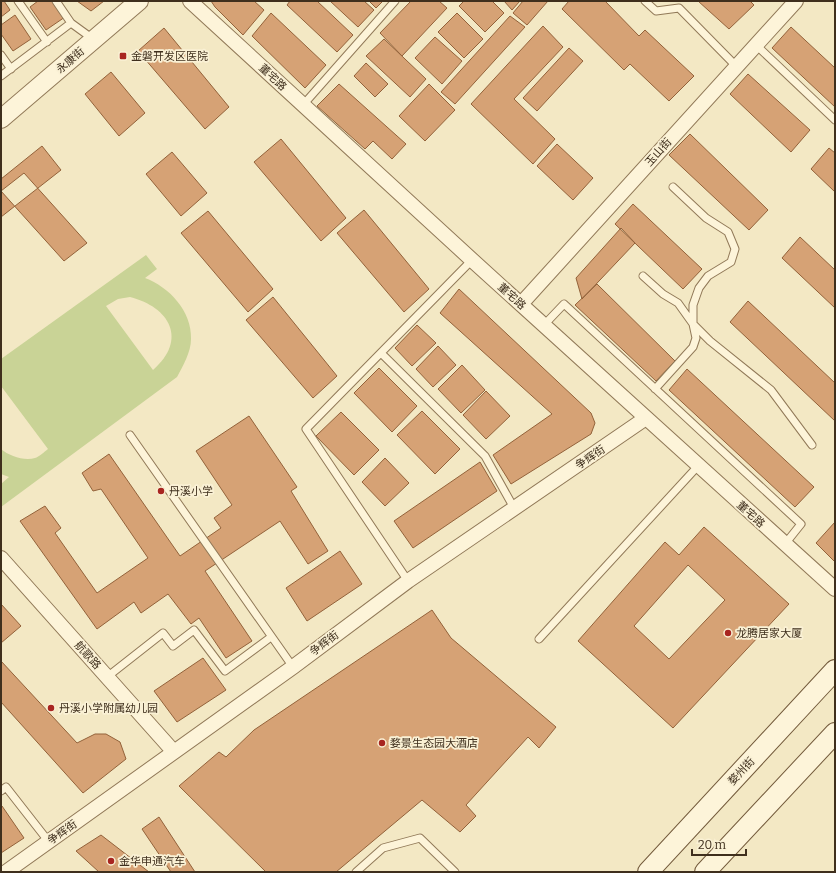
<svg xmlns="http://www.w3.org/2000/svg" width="836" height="873" font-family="Bitter,'Noto Sans SC',serif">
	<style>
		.green { fill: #c9d396; fill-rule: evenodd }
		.building { fill: #d6a275; stroke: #93623a; fill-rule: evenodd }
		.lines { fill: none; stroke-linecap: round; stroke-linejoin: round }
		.service-casing { stroke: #917958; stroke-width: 9 }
		.minor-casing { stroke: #917958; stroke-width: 16 }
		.tertiary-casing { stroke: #917958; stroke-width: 20 }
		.secondary-casing { stroke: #735a3b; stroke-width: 22 }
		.service { stroke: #fdf4d9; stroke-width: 7 }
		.minor { stroke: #fdf4d9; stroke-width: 14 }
		.tertiary { stroke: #fdf4d9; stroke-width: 18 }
		.secondary { stroke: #fdf4d9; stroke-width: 20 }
		.poi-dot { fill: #a82520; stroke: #faf1d5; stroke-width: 1.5 }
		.labels { text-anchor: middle; stroke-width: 3.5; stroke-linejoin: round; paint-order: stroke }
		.poi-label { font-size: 11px; fill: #3f2f1d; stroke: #faf1d5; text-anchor: start }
		.street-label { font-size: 11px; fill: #3f2f1d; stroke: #faf1d5 }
	</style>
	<rect width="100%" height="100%" fill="#f3e8c4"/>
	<path class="green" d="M146 255 157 269 145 278C169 287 192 311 191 339 191 352 183 366 177 377L1 507V484L9 477 1 474V449C9 456 24 461 35 458 39 457 44 452 48 449L1 386V359ZM130 297C170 307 188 340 153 370L106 306 118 299Z"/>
	<path class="building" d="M1 1H4L10 10 1 17Z
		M38 1H54L65 17 46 30 30 7Z
		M77 1H104L91 11Z
		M211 1H254L264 10 243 35 215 7Z
		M290 1H317L353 35 337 52 287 5Z
		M330 1H364L374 10 358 27Z
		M369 1H383L376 8Z
		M411 1H439L447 8 402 56 380 33Z
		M464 1H492L504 13 485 32 459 6Z
		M504 1H520L512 10Z
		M523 1H548L527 25 513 13Z
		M569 1H605L639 36 645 30 694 76 669 101 630 64 624 70 562 9Z
		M698 1H750L754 5 729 29Z
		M271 13 326 65 305 88 252 36Z
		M457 13 483 39 464 58 438 32Z
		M15 15 31 39 13 51 1 34V25Z
		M510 16 525 27 455 104 441 92Z
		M543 26 563 47 514 99 555 139 533 164 471 104Z
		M791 27 835 68V107L772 48Z
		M164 28 229 107 205 129 138 51Z
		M435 37 462 61 442 84 415 58Z
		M384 39 426 79 410 97 366 56Z
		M569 48 583 61 537 111 523 98Z
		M366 63 388 84 375 97 354 76Z
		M111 72 145 113 119 136 85 94Z
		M748 74 810 130 791 152 730 94Z
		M339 84 406 144 392 159 373 141 365 149 317 106Z
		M429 84 455 110 425 141 399 116Z
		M690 134 768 210 749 230 669 155Z
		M281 139 346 218 321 241 254 162Z
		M557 144 593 178 573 200 537 166Z
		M42 146 61 170 1 217V179Z
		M829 148 835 153V192L811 169Z
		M172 152 207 193 181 216 146 174Z
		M24 173 87 243 64 261 1 191Z
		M633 204 702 269 683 289 615 224Z
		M364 210 429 289 404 312 337 233Z
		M208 211 273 289 248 312 181 233Z
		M621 228 635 243 582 299 576 278Z
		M800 237 835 270V308L782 258Z
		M597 284 675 361 656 381 575 305Z
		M459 289 591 413 595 423 591 434 511 484 493 455 552 414 440 313Z
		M273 297 337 376 313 398 246 320Z
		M748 301 835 383V421L730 322Z
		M417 325 436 343 412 366 395 348Z
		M438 346 456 365 433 387 416 369Z
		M462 365 485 390 461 413 438 389Z
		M379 368 417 406 392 432 354 393Z
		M687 369 814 487 795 507 669 390Z
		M486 391 510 416 486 439 463 415Z
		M422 411 460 449 435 474 397 435Z
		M341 412 379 450 354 475 316 436Z
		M249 416 297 487 291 491 328 551 308 564 280 521 205 571 252 641 226 658 199 618 191 624 168 594 141 613 134 602 97 629 20 521 45 506 61 528 55 533 97 593 148 558 101 489 93 491 82 473 109 454 180 556 221 528 214 518 232 505 196 451Z
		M385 458 409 483 385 506 362 482Z
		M480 462 497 491 413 548 394 521Z
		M835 522V562L816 543Z
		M704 527 789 604 673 728 578 641 665 542 679 555ZM688 565 725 600 669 659 634 626Z
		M340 551 362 584 307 621 286 588Z
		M1 604 21 626 1 643Z
		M432 610 451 638 556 727 539 748 528 737 466 805 476 816 460 832 422 800 336 872H266L179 786 219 752 226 757 254 730Z
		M203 658 226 690 177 722 154 691Z
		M1 661 77 743 95 734H106L120 742 126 759 83 793 1 702Z
		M2 806 24 838 1 853V807Z
		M159 817 195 872H171L142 829Z
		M101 835 149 872H99L76 851Z"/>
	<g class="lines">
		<defs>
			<path id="service" d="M18 1 47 42
				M56 1 71 23 93 39
				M645 1 656 11 679 8 736 66
				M756 45 835 120
				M1 55 11 69
				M1 76 71 23
				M303 105 395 1
				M643 276 663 294 678 303 693 324 710 341 771 390 812 445
				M544 325 564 304 801 524 785 544
				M381 353 485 456 514 508
				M655 389 693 347 696 338 693 324V305L699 288 708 276 731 262 735 249 728 232 706 218 673 187
				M130 435 293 667
				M408 581 306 429 472 260
				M539 639 698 466
				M107 677 163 633 173 646 194 630 225 671 271 637
				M1 791 6 787 49 842
				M356 872 383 848 420 838 455 872"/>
			<path id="minor" d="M190 1 472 260 835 589
				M521 304 796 1
				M1 558 174 752
				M6 872 293 667 408 581 646 418"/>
			<path id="tertiary" d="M1 119 139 1"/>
			<path id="secondary" d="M648 872 835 670
				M705 872 835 733"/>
		</defs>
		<use href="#service" class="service-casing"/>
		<use href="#minor" class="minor-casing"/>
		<use href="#tertiary" class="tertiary-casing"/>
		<use href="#secondary" class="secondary-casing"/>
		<use href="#service" class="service"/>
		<use href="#minor" class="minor"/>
		<use href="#tertiary" class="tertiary"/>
		<use href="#secondary" class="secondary"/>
	</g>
	<g class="poi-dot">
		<rect x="119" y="52" width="8" height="8" rx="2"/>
		<circle cx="161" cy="491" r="4"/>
		<circle cx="728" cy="633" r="4"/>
		<circle cx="51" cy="708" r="4"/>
		<circle cx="382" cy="743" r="4"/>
		<circle cx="111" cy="861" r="4"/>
	</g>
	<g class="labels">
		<g class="poi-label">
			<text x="131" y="60">金磐开发区医院</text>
			<text x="169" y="495">丹溪小学</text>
			<text x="736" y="637">龙腾居家大厦</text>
			<text x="59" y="712">丹溪小学附属幼儿园</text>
			<text x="390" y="747">婺景生态园大酒店</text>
			<text x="119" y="865">金华申通汽车</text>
		</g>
		<g class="street-label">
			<text transform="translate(70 60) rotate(-41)" y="4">永康街</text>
			<text transform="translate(273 77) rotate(43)" y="4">董宅路</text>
			<text transform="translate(658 152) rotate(-48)" y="4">玉山街</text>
			<text transform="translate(512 296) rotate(42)" y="4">董宅路</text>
			<text transform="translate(590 457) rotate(-34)" y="4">争辉街</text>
			<text transform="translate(751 514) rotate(42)" y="4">董宅路</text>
			<text transform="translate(324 643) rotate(-37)" y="4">争辉街</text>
			<text transform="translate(88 655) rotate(48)" y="4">航歌路</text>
			<text transform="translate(741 771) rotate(-47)" y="4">婺州街</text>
			<text transform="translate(62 832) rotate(-35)" y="4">争辉街</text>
		</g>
	</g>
	<rect width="836" height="873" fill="none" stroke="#3f2f1d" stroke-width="4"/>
	<path d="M692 849v6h54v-6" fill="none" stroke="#3f2f1d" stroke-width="2"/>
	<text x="698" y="849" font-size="12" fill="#3f2f1d" stroke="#faf1d5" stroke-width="3" paint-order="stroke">20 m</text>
</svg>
